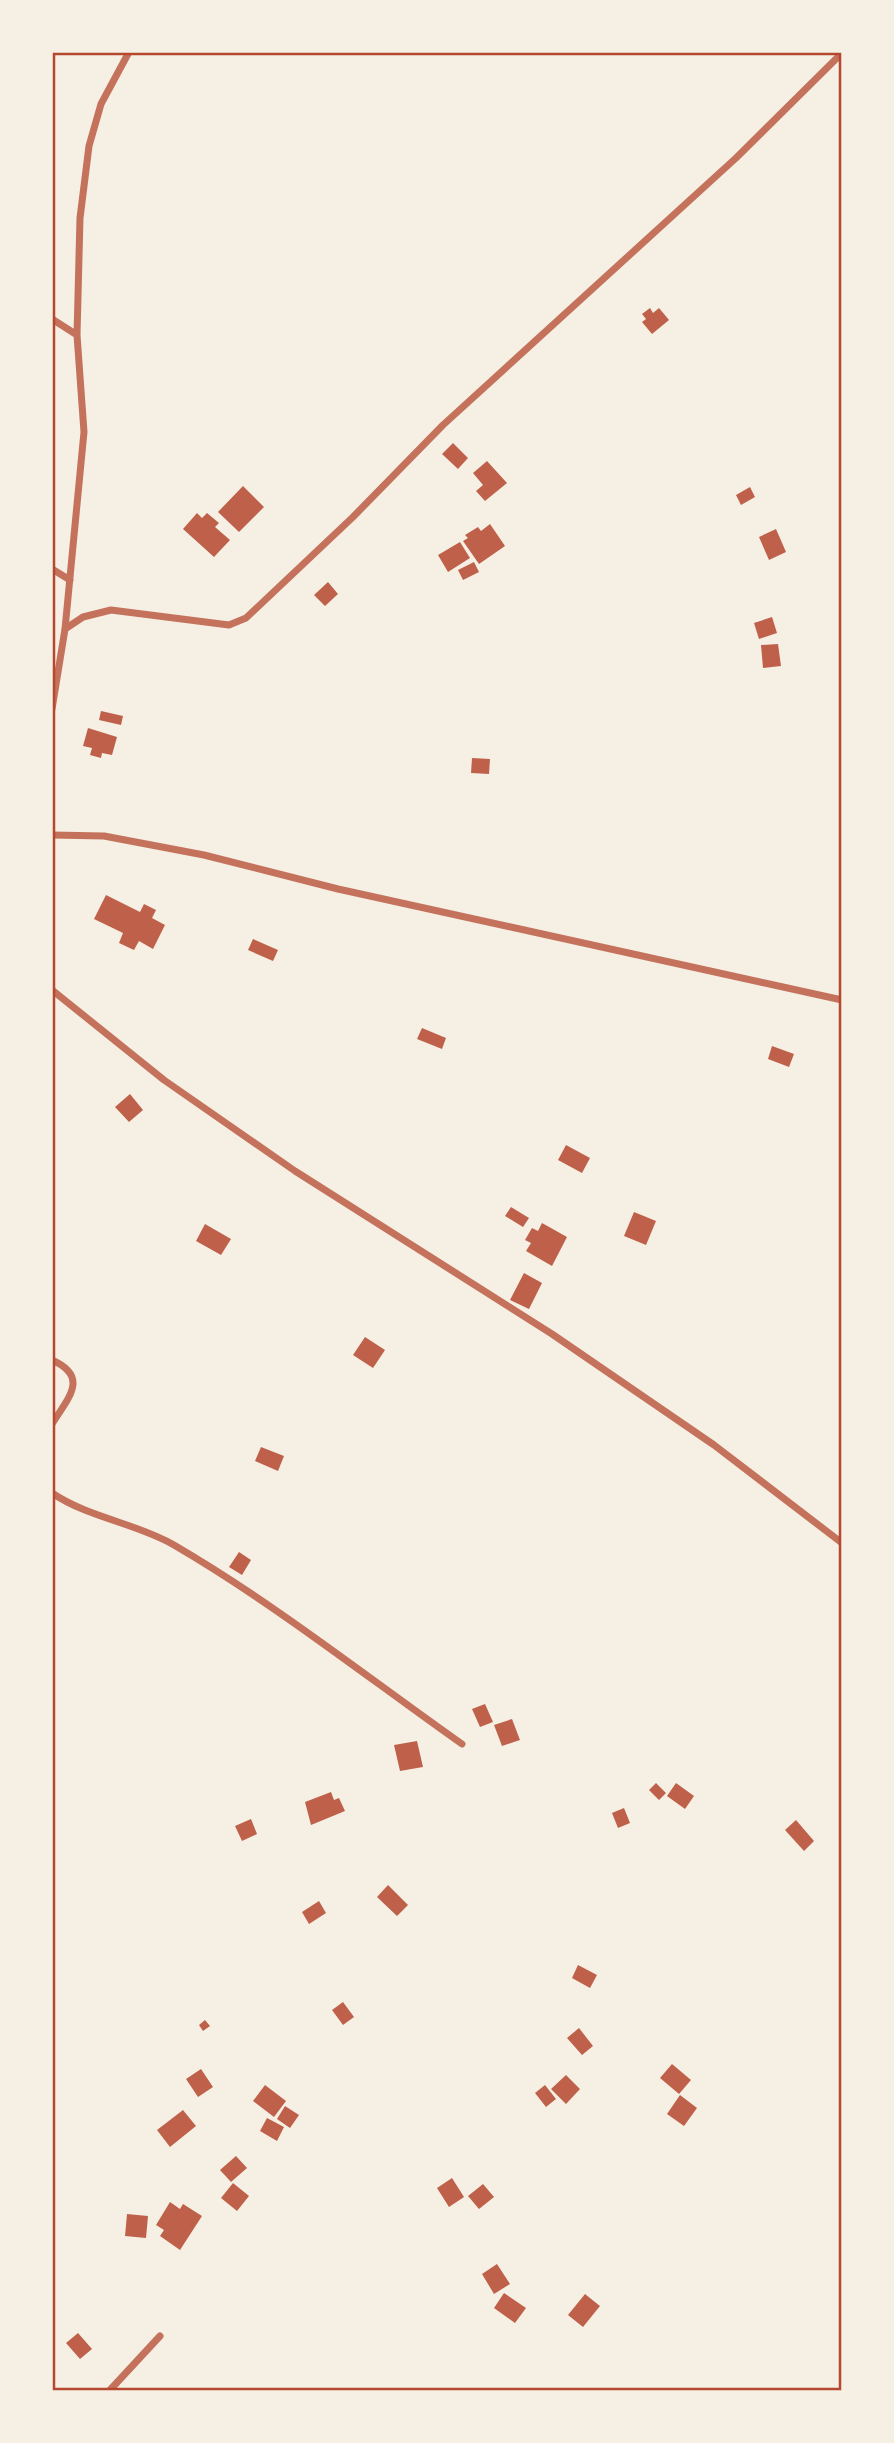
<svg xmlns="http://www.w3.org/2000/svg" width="894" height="2443" font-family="Overpass,sans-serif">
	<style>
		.building { fill: #bf614a }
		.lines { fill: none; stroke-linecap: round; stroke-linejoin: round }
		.minor { stroke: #c5725c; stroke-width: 7 }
		.neatline { fill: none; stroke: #b5482f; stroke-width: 2.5 }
	</style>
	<rect width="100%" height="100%" fill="#f6efe4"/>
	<path class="building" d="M650 308 653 313 659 308 669 320 652 334 642 322 646 319 642 314Z
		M453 443 468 458 458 469 442 454Z
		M487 461 507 483 485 501 476 491 483 485 473 473Z
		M243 486 264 507 239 532 218 512Z
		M750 487 755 497 741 505 736 495Z
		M197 513 202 518 207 513 219 523 215 527 230 540 214 557 183 529Z
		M490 524 505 546 479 564 463 541 468 538 465 535 478 527 481 531Z
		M776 529 786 552 769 560 759 537Z
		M460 542 470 558 448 572 438 555Z
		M474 562 479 572 463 580 458 570Z
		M328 582 338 594 325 606 314 595Z
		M772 617 777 633 759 639 754 623Z
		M778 644 781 666 763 668 761 645Z
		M101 711 123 716 121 725 99 720Z
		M88 728 117 737 112 755 102 753 101 758 90 755 92 748 83 746Z
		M472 758 490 759 489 774 471 773Z
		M106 895 140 912 144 904 156 910 152 918 165 925 153 949 139 941 134 950 119 943 123 933 94 919Z
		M253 939 278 950 273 961 248 950Z
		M422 1028 446 1038 442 1049 417 1039Z
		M772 1046 794 1054 789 1067 768 1059Z
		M130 1094 143 1110 129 1122 115 1107Z
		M566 1145 590 1158 582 1173 558 1160Z
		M511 1207 529 1218 523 1227 505 1216Z
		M634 1212 656 1221 646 1245 624 1236Z
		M542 1223 567 1237 552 1266 526 1251 531 1243 525 1240 532 1228 538 1231Z
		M205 1224 231 1239 221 1255 196 1241Z
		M524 1273 542 1283 529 1309 510 1300Z
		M365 1337 385 1350 373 1368 353 1355Z
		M261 1447 284 1456 278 1471 255 1461Z
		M239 1552 251 1560 242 1575 229 1567Z
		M485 1704 493 1722 480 1727 472 1709Z
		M512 1719 520 1740 502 1746 494 1725Z
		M417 1741 423 1767 400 1771 394 1745Z
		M656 1783 666 1793 659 1800 649 1790Z
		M676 1783 694 1796 685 1809 667 1796Z
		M331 1792 334 1800 339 1798 345 1811 311 1825 305 1802Z
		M624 1808 630 1823 618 1828 612 1813Z
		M251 1819 257 1834 242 1841 235 1826Z
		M796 1820 814 1841 804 1851 785 1830Z
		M388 1885 408 1905 397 1916 377 1897Z
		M319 1901 326 1913 309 1924 302 1912Z
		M578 1965 597 1975 590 1988 572 1978Z
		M343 2002 354 2017 343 2025 332 2010Z
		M205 2020 210 2026 203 2031 199 2025Z
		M579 2028 593 2046 582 2055 567 2038Z
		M672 2064 691 2080 679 2094 660 2078Z
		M201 2069 213 2087 198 2097 186 2079Z
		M566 2075 580 2089 566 2104 551 2089Z
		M265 2085 286 2101 274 2117 253 2101Z
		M545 2085 556 2099 546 2107 535 2093Z
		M680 2095 697 2108 684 2126 667 2114Z
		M285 2106 299 2115 290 2128 277 2119Z
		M183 2110 196 2126 170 2147 157 2130Z
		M267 2118 284 2127 277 2141 260 2131Z
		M236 2156 247 2168 231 2182 220 2170Z
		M452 2178 464 2197 449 2207 437 2188Z
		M233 2183 249 2196 237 2211 221 2198Z
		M483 2184 494 2197 479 2209 468 2196Z
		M170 2202 180 2209 183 2204 202 2216 180 2250 160 2236 164 2230 156 2225Z
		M127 2214 148 2216 146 2238 125 2236Z
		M497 2264 510 2284 494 2294 482 2274Z
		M504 2293 526 2308 515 2323 494 2308Z
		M585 2294 600 2306 583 2327 568 2315Z
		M78 2333 92 2349 80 2359 66 2343Z"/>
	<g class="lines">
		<path class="minor" d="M52 319 77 335
			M52 569 70 580
			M65 629 83 617 111 610 229 625 246 618 353 517 443 425 736 158 842 53
			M52 709 65 629 84 432 77 335 80 218 89 146 101 104 129 52
			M52 835 104 836 204 855 338 889 842 1000
			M52 990 164 1080 295 1171 552 1334 714 1445 842 1543
			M52 1360C90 1377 68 1398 52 1424
			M52 1493C89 1518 136 1523 174 1545 275 1604 367 1677 462 1744
			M110 2390 160 2336"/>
	</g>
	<rect width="894" height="2443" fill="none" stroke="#f6efe4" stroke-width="108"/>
	<rect x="54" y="54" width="786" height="2335" class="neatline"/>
</svg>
